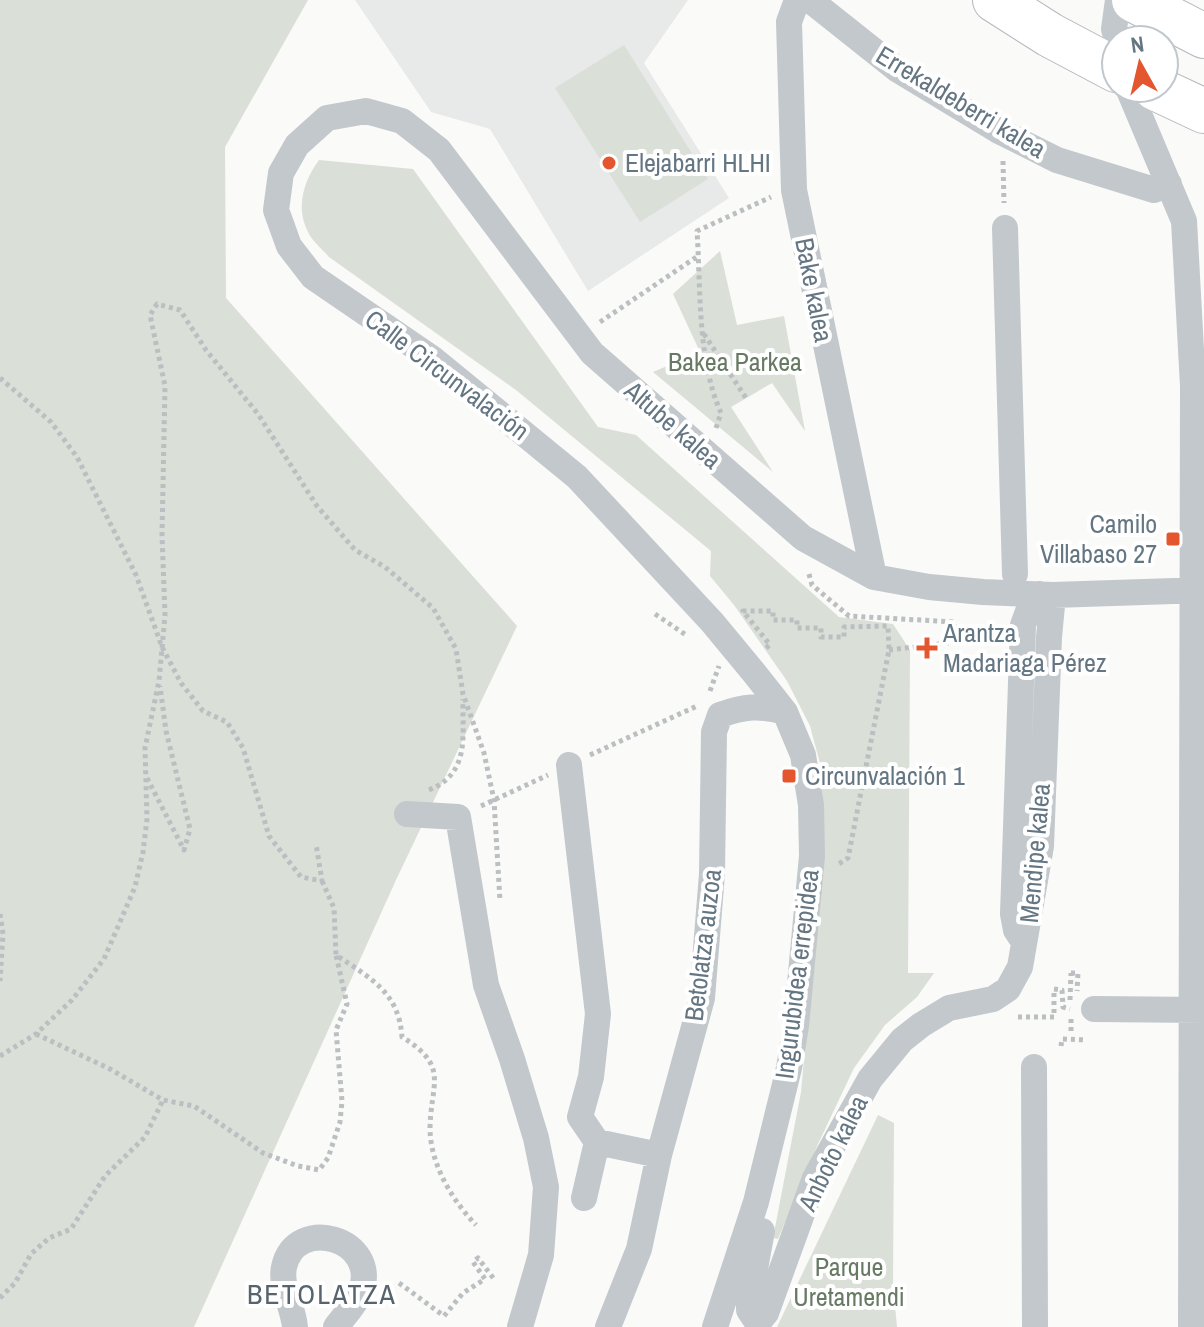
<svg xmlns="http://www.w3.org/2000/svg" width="1204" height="1327" font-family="'Archivo Narrow',sans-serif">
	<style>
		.built { fill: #e8e9e9 }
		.green { fill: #dadfd7 }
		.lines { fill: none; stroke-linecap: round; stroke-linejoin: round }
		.highway-casing { stroke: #b4b9bd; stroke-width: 46 }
		.path { stroke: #bbbfc2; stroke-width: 5; stroke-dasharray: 4 4; stroke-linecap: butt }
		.street { stroke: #c3c8cc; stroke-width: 26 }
		.highway { stroke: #fff; stroke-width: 44 }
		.poi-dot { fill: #e4572e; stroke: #fff; stroke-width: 3 }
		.labels { text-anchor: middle; stroke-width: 8; stroke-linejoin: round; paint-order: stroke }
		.street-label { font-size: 26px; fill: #657683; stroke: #fff }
		.poi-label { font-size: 26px; fill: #657683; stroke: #fff; text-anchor: start }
		.park-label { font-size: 26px; fill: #687a64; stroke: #fff }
		.neighbourhood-label { font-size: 28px; letter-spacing: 2px; fill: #57646e; stroke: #fff }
	</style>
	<rect width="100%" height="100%" fill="#fafaf8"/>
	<path class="built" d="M355 0H688L644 63 729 198 588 291 490 129 431 112Z"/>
	<path class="green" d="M0 0H308L225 147 226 298 517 626 396 880 194 1327H0Z
		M624 45 708 179 640 222 555 88Z
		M319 160 413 169 598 427 636 435 839 617 893 624 910 650 908 973H934L917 997 885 1025 854 1068 818 1144 778 1239 773 1238 801 1092 824 839 821 767 810 726 787 681 734 605 710 576 711 551 516 390 329 257C322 249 312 241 308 232 295 208 304 180 319 160Z
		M720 251 737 325 784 316 805 431 772 383 731 407 773 472 653 372 700 352 673 294Z
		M878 1115 894 1123 893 1285 897 1327H777Z"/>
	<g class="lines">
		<defs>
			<path id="highway" d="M995 0 1050 35 1116 70
				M1134 0 1204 36
				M1155 88 1204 111"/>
		</defs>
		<use href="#highway" class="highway-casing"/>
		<path class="path" d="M1003 161 1004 203
			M600 322 698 256
			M704 334 746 398
			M0 378 51 422 77 457 136 575 162 647 181 683 203 711 227 722 243 748 269 836 301 877 322 881 316 844
			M716 428 721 413C697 359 701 291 697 231L771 197
			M809 574 812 585 849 616 955 622V642
			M655 614 686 635
			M766 648 770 645 743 611H773V620H797V628H821V637H844V627L888 626 889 650 848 858 837 865
			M889 650 998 637
			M710 691 719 666
			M590 755 697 706
			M147 778 184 850 190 829 166 731 160 686
			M429 790C471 773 462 735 463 699
			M481 806 548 775
			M322 881 334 908 336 955
			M0 914 3 934 0 981
			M1071 973H1078L1077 991
			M1070 1000 1071 973
			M1018 1017H1054V989L1062 990 1063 1007 1070 1009
			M1071 1019V1034
			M36 1034 110 1069 163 1100 194 1106 263 1153 298 1166 319 1170 328 1158 340 1122 342 1101 336 1030 347 1004 336 955C370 978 399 992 402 1037 451 1067 430 1084 430 1130 431 1165 452 1200 476 1225
			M1061 1046 1062 1039 1086 1040
			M0 1056 36 1034 72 1000 104 959 135 887 143 852 147 819 145 748 159 681 165 615 162 535 165 386 150 315 157 304 180 310 206 350 258 414 317 506 355 550 385 567 433 608 456 649 463 694 484 753 494 800 500 901
			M399 1283 444 1316 463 1293 485 1279 473 1262 478 1258 494 1279
			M0 1298 15 1283 31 1254 49 1238 71 1229 105 1176 145 1137 163 1100"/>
		<path class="street" d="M797 0 789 22 794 190 874 577
			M810 0 898 70 997 130 1057 160 1154 190 1169 184
			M1117 40 1114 29 1118 0
			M1128 88 1184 221 1193 386 1191 1327
			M1005 228 1015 574
			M569 765 598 1014 591 1077 580 1117 597 1142 584 1198
			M407 814 458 817 486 985 512 1059 536 1138 546 1187 541 1255 520 1327
			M1022 939 1016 930 1013 914 1023 625 1030 606 1040 594
			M1094 1009 1204 1010
			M1034 1067 1035 1327
			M597 1142 659 1155
			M762 1231 749 1301V1310L755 1319 762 1318 766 1313 815 1178 870 1079 902 1040 921 1025 949 1008 993 999 1008 989 1020 967 1041 846 1049 637 1053 595
			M295 1327C293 1306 280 1287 284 1267 296 1214 380 1239 361 1291 356 1304 344 1316 336 1327
			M608 1327 639 1249 659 1155 702 998 712 874 714 732 720 715C744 706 760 705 785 712
			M715 1327 756 1202 789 1068 796 1026 812 856 811 805 803 755 785 712 755 674 712 622 577 477 433 359 313 277 289 246 276 210 281 173 297 145 327 118 366 111 402 121 439 150 592 353 803 538 874 577 929 587 983 592 1053 595 1204 590"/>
		<use href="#highway" class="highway"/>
	</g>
	<g class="poi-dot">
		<circle cx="609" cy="163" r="8"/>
		<rect x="1165" y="531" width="16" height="16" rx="4"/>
		<path d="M923 636h8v8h8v8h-8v8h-8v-8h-8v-8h8z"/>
		<rect x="781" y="768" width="16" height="16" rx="4"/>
	</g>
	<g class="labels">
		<g class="street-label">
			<text transform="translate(961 102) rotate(31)" y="9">Errekaldeberri kalea</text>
			<text transform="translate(814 290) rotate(79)" y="9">Bake kalea</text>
			<text transform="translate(447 375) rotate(37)" y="9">Calle Circunvalación</text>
			<text transform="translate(673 425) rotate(41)" y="9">Altube kalea</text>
			<text transform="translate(1035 853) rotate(-85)" y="9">Mendipe kalea</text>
			<text transform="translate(703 945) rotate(-83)" y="9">Betolatza auzoa</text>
			<text transform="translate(797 974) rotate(-83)" y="9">Ingurubidea errepidea</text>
			<text transform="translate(833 1153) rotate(-64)" y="9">Anboto kalea</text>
		</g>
		<g class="poi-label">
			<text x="625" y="172">Elejabarri HLHI</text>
			<text x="1157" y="533" text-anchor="end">Camilo<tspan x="1157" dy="30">Villabaso 27</tspan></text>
			<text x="943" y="642">Arantza<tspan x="943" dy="30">Madariaga Pérez</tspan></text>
			<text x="805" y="785">Circunvalación 1</text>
		</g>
		<g class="park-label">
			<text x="735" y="371">Bakea Parkea</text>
			<text x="849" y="1276">Parque<tspan x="849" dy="30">Uretamendi</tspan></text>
		</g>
		<g class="neighbourhood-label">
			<text x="322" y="1304">BETOLATZA</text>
		</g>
	</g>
	<g transform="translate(1140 64) rotate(352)"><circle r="38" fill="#ffffff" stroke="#c1c8cd" stroke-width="2"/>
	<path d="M0-6L14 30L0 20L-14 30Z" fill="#e4572e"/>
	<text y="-12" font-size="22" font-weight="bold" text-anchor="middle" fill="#657683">N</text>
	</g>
</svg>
